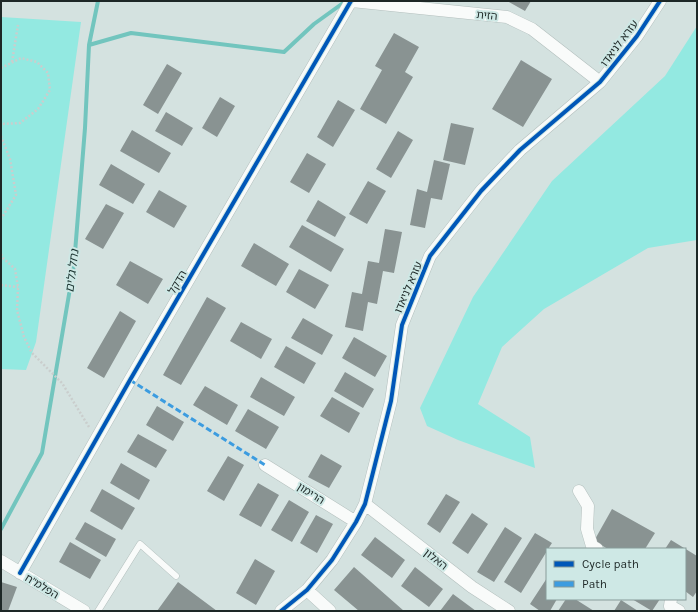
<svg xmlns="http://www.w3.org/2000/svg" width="698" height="612" font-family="Karla,'Noto Sans Hebrew',sans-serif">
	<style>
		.green { fill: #93e9e1 }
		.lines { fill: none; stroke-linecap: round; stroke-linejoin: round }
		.stream { stroke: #72c5be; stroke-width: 4 }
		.building { fill: #899392 }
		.service-casing { stroke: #b3bfbd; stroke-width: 7 }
		.minor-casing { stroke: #b3bfbd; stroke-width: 13 }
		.path { stroke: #cacecd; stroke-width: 2.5; stroke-dasharray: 2 2; stroke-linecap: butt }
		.service { stroke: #f9fbfa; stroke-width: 6 }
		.minor { stroke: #f9fbfa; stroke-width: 12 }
		.quiet { stroke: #3c9ce0; stroke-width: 3; stroke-dasharray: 6 3; stroke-linecap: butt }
		.cycleway-casing { stroke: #cee8e5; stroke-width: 6 }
		.cycleway { stroke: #0057b8; stroke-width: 4 }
		.labels { text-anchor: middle; stroke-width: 4; stroke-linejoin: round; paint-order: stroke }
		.street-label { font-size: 11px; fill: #1d2726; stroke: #cee8e5 }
		.water-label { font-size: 12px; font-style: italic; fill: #1c3532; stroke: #cee8e5 }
	</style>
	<rect width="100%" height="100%" fill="#d4e2e0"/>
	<path class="green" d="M1 17 81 22 36 342 26 370 1 369Z
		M697 26V240L648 248 544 309 502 347 478 404 530 437 535 468 458 440 427 426 420 408 473 297 552 181 665 76Z"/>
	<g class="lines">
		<path class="stream" d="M89 45 131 33 284 52 314 24 346 1
			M1 529 42 453 74 265 85 128 89 45 98 1"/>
	</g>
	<path class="building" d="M507 1H531L525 11Z
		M394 33 419 47 405 72 413 77 386 124 360 109 382 70 375 66Z
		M521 60 552 79 523 127 492 109Z
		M167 64 182 73 158 114 143 105Z
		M220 97 235 106 217 137 202 128Z
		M338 100 355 110 333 147 317 137Z
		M166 112 193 128 182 146 155 131Z
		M451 123 474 128 465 165 443 160Z
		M132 130 171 153 159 173 120 151Z
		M398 131 413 140 391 178 376 169Z
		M307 153 326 164 309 193 290 182Z
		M434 160 450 164 442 200 431 198 425 228 410 225 417 189 427 192Z
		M111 164 145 184 133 204 99 185Z
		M368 181 386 191 367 224 349 214Z
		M159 190 187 206 174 228 146 212Z
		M318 200 346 217 335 237 306 221Z
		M106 204 124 213 103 249 85 239Z
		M302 225 344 249 331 272 289 247Z
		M385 229 402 232 394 273 383 271 377 304 368 302 363 331 345 327 352 292 362 294 368 261 379 263Z
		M254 243 289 264 276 286 241 266Z
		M130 261 163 279 148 304 116 285Z
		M299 269 329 285 315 309 286 292Z
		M207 297 226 308 181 385 163 375Z
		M120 311 136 321 104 378 87 368Z
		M303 318 333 335 322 355 291 338Z
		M241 322 272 339 261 359 230 341Z
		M354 337 387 356 375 377 342 358Z
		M286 346 316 363 304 384 274 367Z
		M345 372 374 389 363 408 334 391Z
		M261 377 295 397 284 416 250 397Z
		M205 386 238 405 227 425 193 405Z
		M332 397 360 413 349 433 320 416Z
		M157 406 184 422 173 441 146 425Z
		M248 409 279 427 266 449 235 431Z
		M138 434 167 450 156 468 127 452Z
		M321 454 342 466 329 488 308 477Z
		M228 456 244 465 224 501 207 491Z
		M121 463 150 480 139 500 110 483Z
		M258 483 279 495 261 527 239 515Z
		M102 489 135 508 122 530 90 511Z
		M446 494 460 502 440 533 427 524Z
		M289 500 309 512 292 542 271 530Z
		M612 509 655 533 645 549H608L594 541Z
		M472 513 488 524 468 554 452 543Z
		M316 515 333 524 317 553 300 543Z
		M85 522 116 539 106 557 75 539Z
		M505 527 522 538 494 582 477 572Z
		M535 533 552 543 548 549H547V551L521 593 504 582Z
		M375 537 405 560 392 578 361 555Z
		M671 540 697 556V591L693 597 685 591V549H665Z
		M70 542 101 560 90 579 59 562Z
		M255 559 275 571 256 605 236 593Z
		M354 567 404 611H359L334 590Z
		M415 567 443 589 429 607 401 586Z
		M547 578V599H557L550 611H540L530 604Z
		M1 582 17 587 8 611H1Z
		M178 582 217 611H157Z
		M453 594 476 611H440Z
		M566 599H575L594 611H558Z
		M632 599H660L652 611Z
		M621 600 638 611H614Z"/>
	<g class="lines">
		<defs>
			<path id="service" d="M98 611 140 544 176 576"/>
			<path id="minor" d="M352 1 507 17 532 29 600 82
				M265 465 356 522
				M579 491 588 506 587 529 592 546 597 549
				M365 504 472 587 509 611
				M1 561 84 611
				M20 573 130 380 351 1
				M307 590 330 611
				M671 599 670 606 679 611
				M281 611 307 590 332 560 356 522 365 504 391 401 402 325 430 256 481 191 520 150 600 82 637 36 660 1"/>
		</defs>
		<use href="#service" class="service-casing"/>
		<use href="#minor" class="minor-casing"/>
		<path class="path" d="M12 62 18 25
			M1 68 21 58 37 62 48 73 50 90 38 109 20 123 1 124
			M1 136 10 159 16 195 1 219
			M1 254 3 258 15 269 18 287 17 310 24 337 32 353 62 383 89 427
			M1 285 18 287"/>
		<use href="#service" class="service"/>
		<use href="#minor" class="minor"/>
		<path class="quiet" d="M130 380 265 465"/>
		<defs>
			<path id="cycleway" d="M20 573 130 380 351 1
				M281 611 307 590 332 560 356 522 365 504 391 401 402 325 430 256 481 191 520 150 600 82 637 36 660 1"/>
		</defs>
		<use href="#cycleway" class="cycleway-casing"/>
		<use href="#cycleway" class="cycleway"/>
	</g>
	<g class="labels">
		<g class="street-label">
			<text transform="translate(487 15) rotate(6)" y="4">הזית</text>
			<text transform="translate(619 43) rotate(-53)" y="4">עזרא לניאדו</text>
			<text transform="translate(177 282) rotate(-60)" y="4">הדקל</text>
			<text transform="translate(408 287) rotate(-67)" y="4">עזרא לניאדו</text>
			<text transform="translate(311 493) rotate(32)" y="4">הרימון</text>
			<text transform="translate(436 559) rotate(38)" y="4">האלון</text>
			<text transform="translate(42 586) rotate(31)" y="4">הפלמ"ח</text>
		</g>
		<g class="water-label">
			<text transform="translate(72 271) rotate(-83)" y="4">נחל גלים</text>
		</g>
	</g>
	<rect width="698" height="612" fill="none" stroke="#1d2726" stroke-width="4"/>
	<rect x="546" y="548" width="140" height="52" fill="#cee8e5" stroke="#879b99"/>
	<rect x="554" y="561" width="20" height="6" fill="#0057b8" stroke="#879b99"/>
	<text x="582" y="568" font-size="12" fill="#1d2726">Cycle path</text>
	<rect x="554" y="581" width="20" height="6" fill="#3c9ce0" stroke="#879b99"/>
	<text x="582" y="588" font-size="12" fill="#1d2726">Path</text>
</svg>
